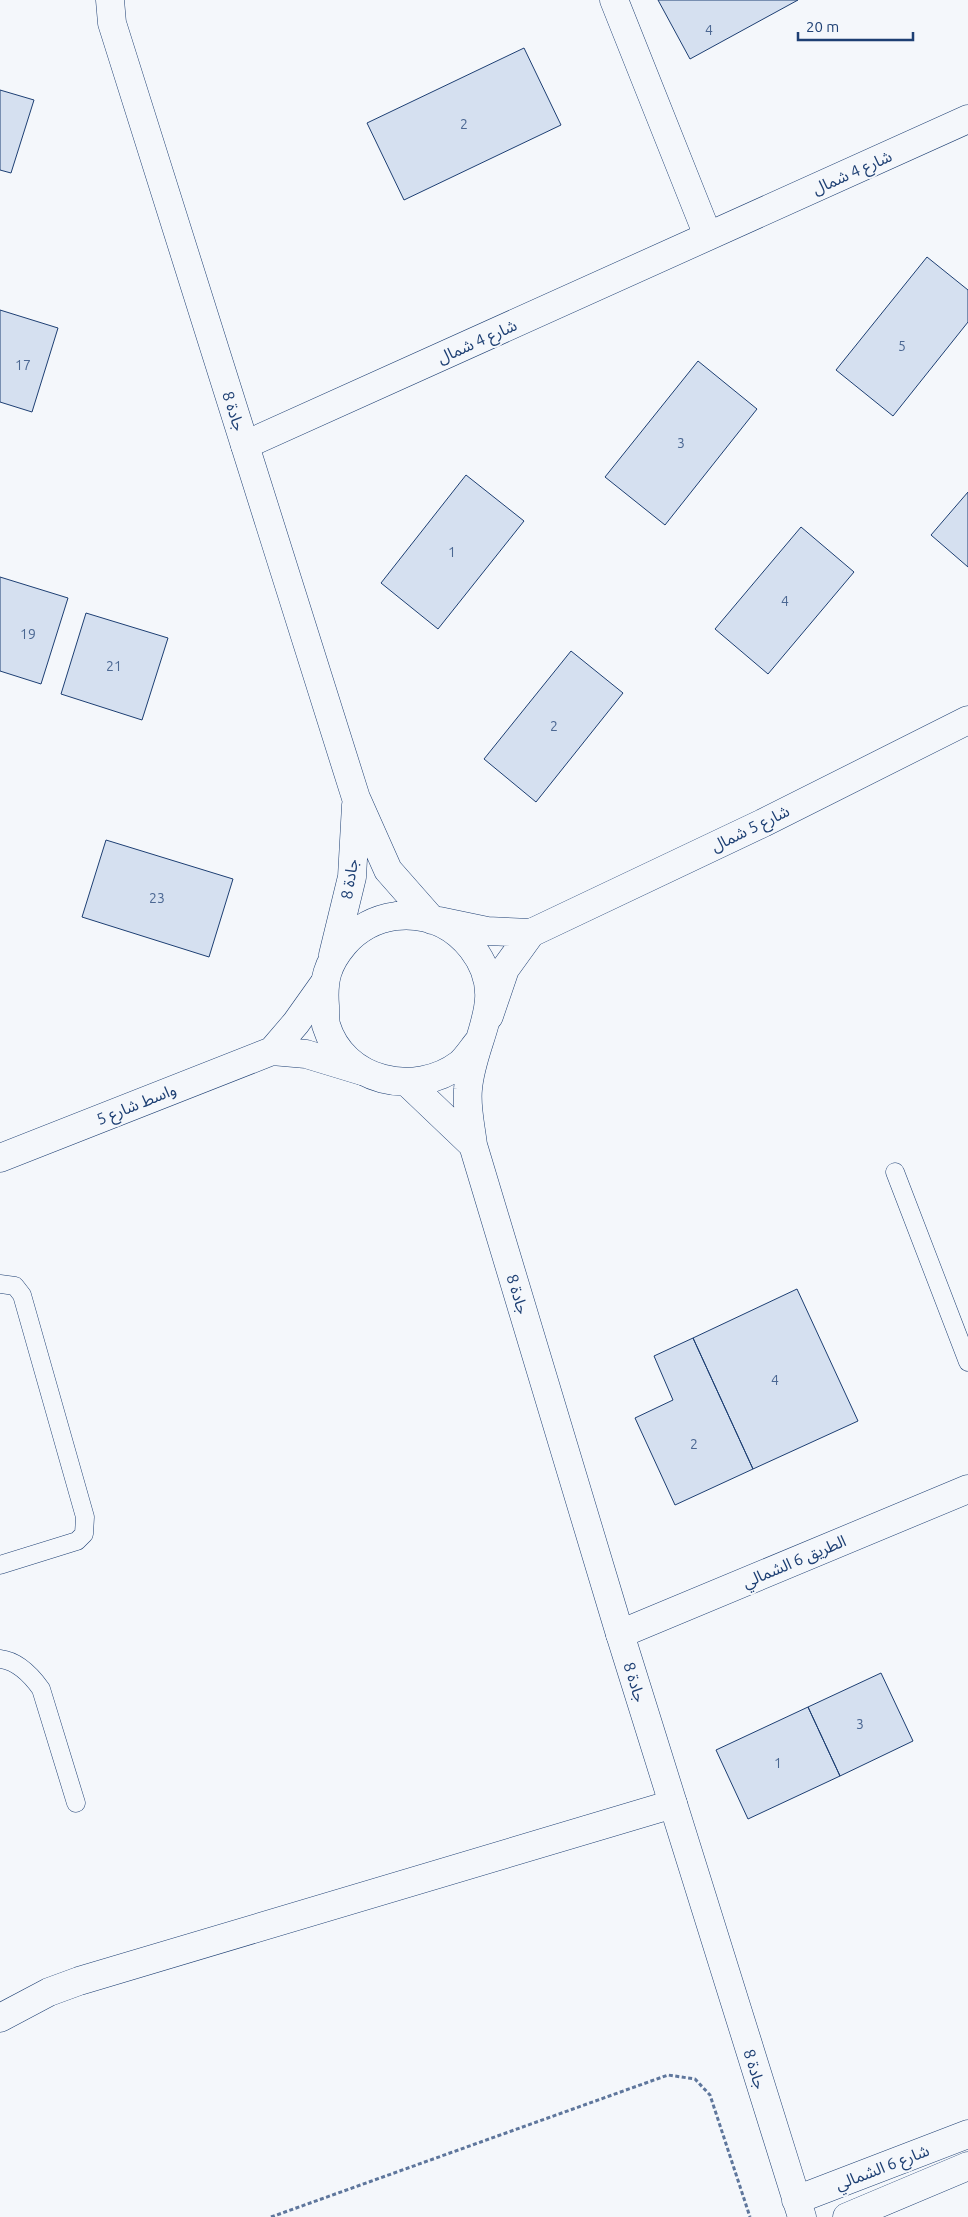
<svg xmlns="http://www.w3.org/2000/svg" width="968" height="2217" font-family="Ubuntu,'Noto Sans Arabic',sans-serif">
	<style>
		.building { fill: #d5e0f0; stroke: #1d3f73 }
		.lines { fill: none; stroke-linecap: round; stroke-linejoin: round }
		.lane-casing { stroke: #1d3f73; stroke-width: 19 }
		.street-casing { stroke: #1d3f73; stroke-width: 29 }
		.secondary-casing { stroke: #1d3f73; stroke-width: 29 }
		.path { stroke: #5e769c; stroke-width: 3; stroke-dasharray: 4 2.5; stroke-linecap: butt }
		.lane { stroke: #f4f7fb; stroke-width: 18 }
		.street { stroke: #f4f7fb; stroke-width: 28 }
		.secondary { stroke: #f4f7fb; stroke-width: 28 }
		.labels { text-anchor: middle; stroke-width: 4; stroke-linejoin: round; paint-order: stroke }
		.number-label { font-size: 14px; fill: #4b6792 }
		.street-label { font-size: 16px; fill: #1d3f73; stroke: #f4f7fb }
	</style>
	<rect width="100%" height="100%" fill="#f4f7fb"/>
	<path class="building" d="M658 0H798L690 59Z
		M524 48 561 125 404 200 367 123Z
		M0 90 34 100 11 173 0 170Z
		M927 257 968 290V322L893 416 836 370Z
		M0 310 58 328 32 412 0 402Z
		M698 361 757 409 665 525 605 477Z
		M466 475 524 521 438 629 381 583Z
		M968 492V567L931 535Z
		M801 527 854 572 768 674 715 629Z
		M0 577 68 598 41 684 0 671Z
		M86 613 168 638 142 720 61 694Z
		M571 651 623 693 536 802 484 759Z
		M106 840 233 879 209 957 82 917Z
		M797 1289 858 1421 753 1469 693 1338Z
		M693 1338 753 1469 675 1505 635 1418 673 1400 654 1356Z
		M881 1673 913 1741 840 1776 808 1707Z
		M808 1707 840 1776 748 1819 716 1750Z"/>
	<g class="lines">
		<defs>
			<path id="lane" d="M895 1172 968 1362
				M0 1284 15 1286 22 1295 85 1517 84 1534 77 1541 0 1565
				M0 1659C18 1661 31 1675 41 1689L76 1803"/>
			<path id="street" d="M614 0 708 236
				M245 445 968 119
				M439 921 487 931 531 933 763 823 968 720
				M489 1016 505 969 531 933
				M272 1051 306 1054 362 1071
				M0 1158 272 1051 296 1023 323 985
				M620 1634 968 1489
				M0 2018 49 1992 79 1981 673 1804"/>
			<path id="secondary" d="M110 0 112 23 356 798 388 870 432 920
				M333 955 352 877 356 805
				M479 1041C473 1048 467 1058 460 1064 415 1098 343 1082 326 1025 325 1019 325 1012 325 1006 323 980 327 964 344 944 358 928 374 919 396 916 426 913 453 924 472 948 511 998 472 1038 468 1089 466 1107 471 1127 473 1145L620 1634 802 2217
				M408 1083 473 1145
				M796 2200 968 2134
				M847 2217 968 2166"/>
		</defs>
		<use href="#lane" class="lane-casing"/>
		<use href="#street" class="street-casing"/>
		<use href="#secondary" class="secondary-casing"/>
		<path class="path" d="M271 2217 668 2075 695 2079 710 2095 750 2217"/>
		<use href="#lane" class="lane"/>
		<use href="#street" class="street"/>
		<use href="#secondary" class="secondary"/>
	</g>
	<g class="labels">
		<g class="number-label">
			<text x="709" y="35">4</text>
			<text x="464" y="129">2</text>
			<text x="902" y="351">5</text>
			<text x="23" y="370">17</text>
			<text x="681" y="448">3</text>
			<text x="452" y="557">1</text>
			<text x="785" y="606">4</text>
			<text x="28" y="639">19</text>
			<text x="114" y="671">21</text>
			<text x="554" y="731">2</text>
			<text x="157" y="903">23</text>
			<text x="775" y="1385">4</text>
			<text x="694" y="1449">2</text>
			<text x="860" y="1729">3</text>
			<text x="778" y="1768">1</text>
		</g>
		<g class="street-label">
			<text transform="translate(852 172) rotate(-24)" y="6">شارع 4 شمال</text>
			<text transform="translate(477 341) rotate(-24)" y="6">شارع 4 شمال</text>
			<text transform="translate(234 411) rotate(72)" y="6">جادة 8</text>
			<text transform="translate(750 828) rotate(-26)" y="6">شارع 5 شمال</text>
			<text transform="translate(349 879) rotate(-81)" y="6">جادة 8</text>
			<text transform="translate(136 1104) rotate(-22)" y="6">واسط شارع 5</text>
			<text transform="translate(518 1294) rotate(73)" y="6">جادة 8</text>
			<text transform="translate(794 1561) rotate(-23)" y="6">الطريق 6 الشمالي</text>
			<text transform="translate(635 1682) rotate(73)" y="6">جادة 8</text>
			<text transform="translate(755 2069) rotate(73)" y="6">جادة 8</text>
			<text transform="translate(882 2167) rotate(-21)" y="6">شارع 6 الشمالي</text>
		</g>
	</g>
	<path d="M798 32v8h115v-8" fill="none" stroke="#1d3f73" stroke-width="2.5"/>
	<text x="806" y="32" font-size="15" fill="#1d3f73" stroke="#f4f7fb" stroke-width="4" paint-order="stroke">20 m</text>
</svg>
